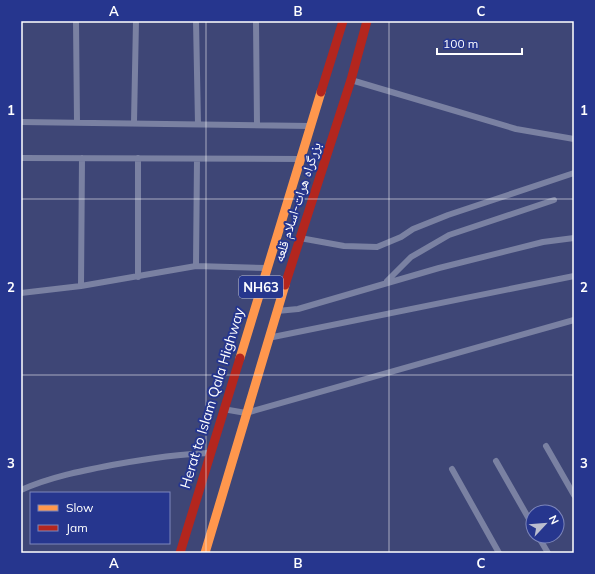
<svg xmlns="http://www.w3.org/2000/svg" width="595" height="574" font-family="Mulish,'Noto Naskh Arabic',sans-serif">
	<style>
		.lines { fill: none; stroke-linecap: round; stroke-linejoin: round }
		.street { stroke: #7a81a2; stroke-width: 6 }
		.slow { stroke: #ff974d; stroke-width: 9 }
		.jam { stroke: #b3261e; stroke-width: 9 }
		.grid { fill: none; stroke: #fff; stroke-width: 1; stroke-opacity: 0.55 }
		.labels { text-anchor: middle; stroke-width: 4; stroke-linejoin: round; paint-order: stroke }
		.shield { fill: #26368e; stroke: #bec3dd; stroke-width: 1 }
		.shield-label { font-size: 13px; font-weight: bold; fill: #fff }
		.street-label { font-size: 14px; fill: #fff; stroke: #26368e }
		.neatline { fill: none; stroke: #fff; stroke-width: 1.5 }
		.grid-label { font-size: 13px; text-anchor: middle; font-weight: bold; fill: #fff }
	</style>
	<rect width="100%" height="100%" fill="#3e4676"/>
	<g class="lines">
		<path class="street" d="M76 21 77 122
			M196 21 198 124
			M256 21 257 125
			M351 80 516 129 574 139
			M21 122 311 126
			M134 122 136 21
			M21 158 301 159
			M138 158V277
			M300 238 344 246 377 247 401 237 413 229 448 215 574 173
			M196 266 197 159
			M387 281 411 257 449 235 554 200
			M81 286 82 158
			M21 293 81 286 196 266 267 268
			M277 311 298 309 439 268 543 242 574 238
			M268 338 574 276
			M223 409 246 413 574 320
			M546 446 574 495
			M496 461 533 526
			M452 469 499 553
			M21 490C50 477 81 471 112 465 145 459 176 454 209 453
			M538 536 548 553"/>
		<path class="slow" d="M240 358 321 92
			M205 553 285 285"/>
		<path class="jam" d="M321 92 343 21
			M285 285 351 80 367 21
			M180 553 240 358"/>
	</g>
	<path class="grid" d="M206 21V553M389 21V553M21 199H574M21 375H574"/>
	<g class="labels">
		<rect class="shield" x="239" y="276" width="44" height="22" rx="3"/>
		<g class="shield-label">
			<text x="261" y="292">NH63</text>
		</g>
		<g class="street-label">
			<text transform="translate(297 202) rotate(-72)" y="5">بزرگراه هرات-اسلام قلعه</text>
			<text transform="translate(212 398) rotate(-73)" y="5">Herat to Islam Qala Highway</text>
		</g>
	</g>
	<rect width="595" height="574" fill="none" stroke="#26368e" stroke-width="44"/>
	<rect x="30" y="492" width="140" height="52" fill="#26368e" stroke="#7d86bb"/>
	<rect x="38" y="505" width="20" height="6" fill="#ff974d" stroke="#7d86bb"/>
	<text x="66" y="512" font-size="12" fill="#ffffff">Slow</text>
	<rect x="38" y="525" width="20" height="6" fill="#b3261e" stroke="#7d86bb"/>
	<text x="66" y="532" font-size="12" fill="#ffffff">Jam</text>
	<g transform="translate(545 524) rotate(64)"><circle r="19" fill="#26368e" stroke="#7d86bb"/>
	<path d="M0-3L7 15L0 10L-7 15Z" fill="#bbbecf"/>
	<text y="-6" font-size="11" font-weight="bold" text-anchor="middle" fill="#ffffff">N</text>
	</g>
	<path d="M437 48v6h85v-6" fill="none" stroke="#ffffff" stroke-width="2"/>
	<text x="443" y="48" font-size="12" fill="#ffffff" stroke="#26368e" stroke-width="3" paint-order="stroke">100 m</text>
	<rect x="22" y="22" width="551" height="530" class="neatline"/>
	<g class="grid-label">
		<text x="114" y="16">A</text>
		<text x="298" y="16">B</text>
		<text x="481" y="16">C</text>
		<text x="11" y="115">1</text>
		<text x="584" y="115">1</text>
		<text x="11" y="292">2</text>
		<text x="584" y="292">2</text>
		<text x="11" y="468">3</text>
		<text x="584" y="468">3</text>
		<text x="114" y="568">A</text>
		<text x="298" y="568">B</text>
		<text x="481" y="568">C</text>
	</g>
</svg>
